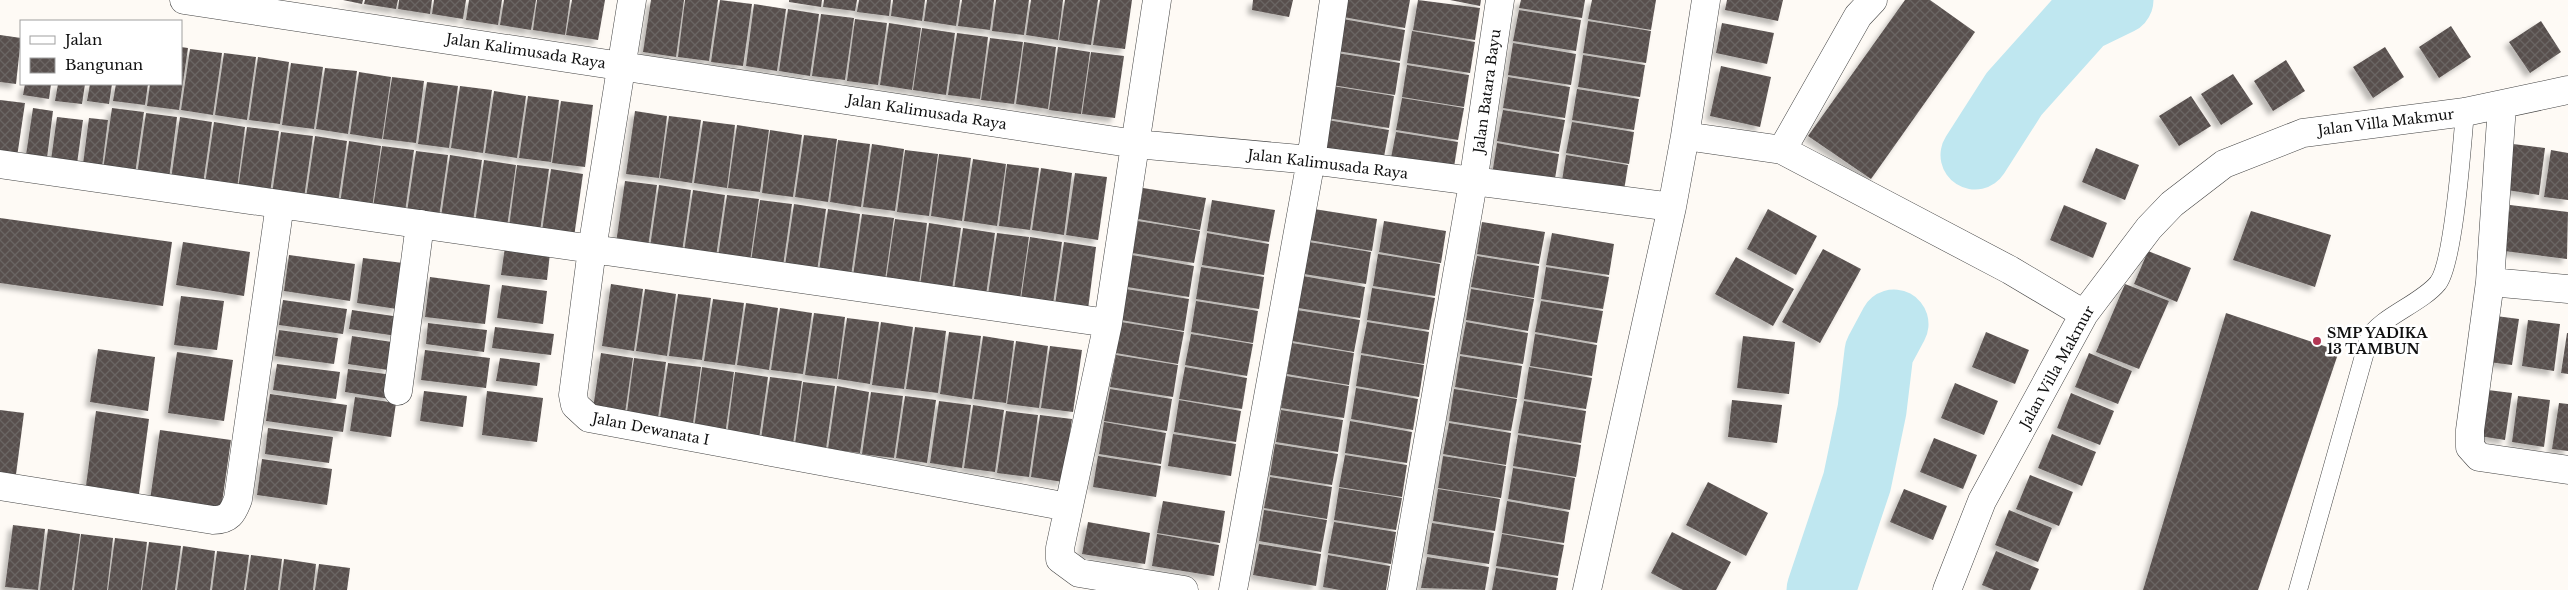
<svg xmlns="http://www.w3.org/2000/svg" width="2568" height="590" font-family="'Libre Baskerville',serif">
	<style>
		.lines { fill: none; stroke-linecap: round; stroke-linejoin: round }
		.river { stroke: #bfe7f0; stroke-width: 69 }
		.building { fill: url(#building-cross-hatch); filter: url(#shadow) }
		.service-casing { stroke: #434343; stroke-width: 19 }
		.minor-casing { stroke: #434343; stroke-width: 29 }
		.service { stroke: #fff; stroke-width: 18 }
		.minor { stroke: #fff; stroke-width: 28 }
		.poi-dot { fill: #b23754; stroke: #fff; stroke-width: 2 }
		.labels { text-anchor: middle; stroke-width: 5; stroke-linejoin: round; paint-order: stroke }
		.street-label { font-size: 14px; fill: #101010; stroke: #fff }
		.poi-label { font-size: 14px; font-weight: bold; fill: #101010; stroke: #fff; text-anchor: start }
	</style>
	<defs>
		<pattern id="building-cross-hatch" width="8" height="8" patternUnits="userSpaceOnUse" patternTransform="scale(1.25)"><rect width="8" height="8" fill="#58504e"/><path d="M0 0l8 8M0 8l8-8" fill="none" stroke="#6b6563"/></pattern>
		<filter id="shadow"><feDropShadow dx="-4.5" dy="4.5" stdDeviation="2.5" flood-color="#0004"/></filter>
	</defs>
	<rect width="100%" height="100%" fill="#fefaf5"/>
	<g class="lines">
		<path class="river" d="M1975 155 2014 94 2082 18 2119 0
			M1821 590 1857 482 1872 410 1879 352 1894 324"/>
	</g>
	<path class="building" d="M343 0H363L362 4Z
		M365 0H398L396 9 364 4Z
		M399 0H432L430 14 398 9Z
		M434 0H466L463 19 432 14Z
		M469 0H502L498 25 466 20Z
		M504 0H536L531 30 500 25Z
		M537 0H570L565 35 533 30Z
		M572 0H605L598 40 566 35Z
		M651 0H684L676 57 643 52Z
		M685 0H718L709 61 678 57Z
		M720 0 752 4 743 66 711 62Z
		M789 0H822L821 7 789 2Z
		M824 0H857L855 11 823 7Z
		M859 0H891L889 16 857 12Z
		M893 0H925L922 21 891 16Z
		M927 0H960L956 26 924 21Z
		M962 0H994L990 30 958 26Z
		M996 0H1029L1024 35 992 31Z
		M1031 0H1063L1058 40 1026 35Z
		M1065 0H1098L1091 45 1059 40Z
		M1100 0H1132L1125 49 1093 45Z
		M1253 0H1293L1289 17 1252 10Z
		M1346 0H1410L1405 28 1343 17Z
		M1418 0 1480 8 1475 40 1413 30Z
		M1450 0H1481L1480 6Z
		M1521 0H1585L1582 18 1519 8Z
		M1592 0H1656L1651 30 1588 19Z
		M1727 0H1783L1778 21 1725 10Z
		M1905 0H1930L1975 32 1871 179 1808 136Z
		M754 4 786 9 777 71 746 66Z
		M788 9 819 14 810 76 779 71Z
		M1519 10 1581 20 1576 51 1513 41Z
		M821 14 854 18 845 80 812 76Z
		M855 19 887 23 878 85 847 81Z
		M1343 19 1405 30 1400 61 1337 51Z
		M1588 21 1651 31 1646 63 1583 53Z
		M2541 21 2561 52 2530 73 2509 42Z
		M889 23 921 28 912 90 880 85Z
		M1722 23 1774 33 1767 64 1716 53Z
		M2451 26 2471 57 2439 78 2419 47Z
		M922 28 955 33 946 95 913 90Z
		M1412 31 1475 42 1470 73 1407 63Z
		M957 33 988 37 980 99 948 95Z
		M0 35 21 38 16 84 0 82Z
		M990 38 1023 42 1014 104 981 100Z
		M1024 42 1056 47 1048 109 1016 104Z
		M1513 43 1576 54 1571 85 1508 75Z
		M181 47 188 48 179 110 147 106 150 84H181Z
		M1058 47 1090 52 1081 114 1049 110Z
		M2385 47 2404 77 2373 98 2353 67Z
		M190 49 222 53 213 115 181 110Z
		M1091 52 1124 56 1115 118 1082 114Z
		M224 53 256 57 247 120 215 115Z
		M1337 53 1400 63 1395 95 1332 85Z
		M1583 55 1645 65 1640 97 1578 87Z
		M258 57 289 62 280 124 249 120Z
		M2286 60 2305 91 2273 111 2254 81Z
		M291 63 323 67 314 129 282 125Z
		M1407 65 1469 75 1464 107 1402 97Z
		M1721 66 1771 77 1760 127 1710 116Z
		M325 68 357 71 348 134 316 129Z
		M359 72 391 77 382 139 350 134Z
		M2233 74 2253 104 2221 125 2201 94Z
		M392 77 424 81 416 143 383 139Z
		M1508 77 1570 87 1565 118 1503 108Z
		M427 82 458 86 449 148 418 144Z
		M25 84H51L49 99 23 95Z
		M58 84H85L82 104 55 101Z
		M90 84H112L109 104 87 101Z
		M116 84H148L145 105 113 101Z
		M460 86 492 90 483 153 451 148Z
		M1332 86 1394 96 1389 128 1327 118Z
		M1577 89 1639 99 1634 130 1572 120Z
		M494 91 526 96 517 158 485 153Z
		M528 96 559 100 551 162 519 158Z
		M2191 96 2211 126 2179 146 2159 116Z
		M1402 98 1464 108 1458 140 1396 130Z
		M0 100 25 103 17 157 0 155Z
		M561 101 593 105 585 167 552 163Z
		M33 108 53 111 47 158 26 155Z
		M112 108 144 112 135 174 103 170Z
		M1503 110 1565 120 1559 152 1497 141Z
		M635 111 667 116 659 178 626 174Z
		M146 113 177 117 169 179 137 175Z
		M669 116 701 120 692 183 660 178Z
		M57 117 83 120 77 164 51 160Z
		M180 117 212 122 203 184 171 179Z
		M89 118 108 120 102 167 83 164Z
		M1327 120 1389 130 1383 162 1321 151Z
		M703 121 735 125 727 188 694 183Z
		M214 122 245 127 237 189 205 184Z
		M1572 122 1634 132 1629 164 1566 153Z
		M737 125 769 130 760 192 728 188Z
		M247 127 279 131 270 193 238 189Z
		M770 130 802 135 793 197 762 193Z
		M281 132 313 136 304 198 272 194Z
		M1396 132 1458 142 1453 173 1390 163Z
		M804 135 837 139 828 202 795 197Z
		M315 136 347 141 338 203 306 198Z
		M838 140 870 144 861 207 830 202Z
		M349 141 381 146 372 208 340 204Z
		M1497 143 1559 154 1554 185 1492 175Z
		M872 144 904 149 895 211 863 207Z
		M2513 144 2545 148 2539 195 2507 190Z
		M382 146 414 150 405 212 373 208Z
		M2096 148 2139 165 2125 200 2082 182Z
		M905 150 938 154 929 216 897 212Z
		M2551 150 2568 153V200L2544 197Z
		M416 151 448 155 439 217 407 212Z
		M939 154 971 158 962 221 931 216Z
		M450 155 482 160 473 222 441 217Z
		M1566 155 1628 165 1623 197 1561 187Z
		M973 159 1006 164 997 226 964 221Z
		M484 160 516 165 507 227 475 223Z
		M1007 164 1039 168 1030 230 999 226Z
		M517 165 549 169 540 231 509 227Z
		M1041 168 1072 173 1064 235 1032 230Z
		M551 169 583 174 574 237 542 231Z
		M1075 173 1107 177 1098 240 1066 235Z
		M625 181 657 185 648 247 616 243Z
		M659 185 691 190 682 252 650 247Z
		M1143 188 1206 198 1200 230 1138 219Z
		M693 190 725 195 716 257 684 252Z
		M727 195 759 199 750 261 718 257Z
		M760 200 792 204 783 266 751 262Z
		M1212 200 1275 210 1269 242 1207 231Z
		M794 204 826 209 817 271 785 266Z
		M2064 205 2107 223 2093 258 2050 240Z
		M2510 205 2568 212 2567 259 2504 251Z
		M828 209 860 214 851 276 819 271Z
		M1314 209 1377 219 1372 251 1309 240Z
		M1768 209 1817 236 1796 275 1747 249Z
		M2251 211 2331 235 2315 287 2233 260Z
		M862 214 894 218 885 280 853 276Z
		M0 218 172 242 163 306 0 283Z
		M895 219 927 223 919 285 886 281Z
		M1138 221 1200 231 1194 263 1132 253Z
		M1384 221 1446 231 1441 263 1379 252Z
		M1482 222 1545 232 1539 264 1477 254Z
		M929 223 961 228 952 290 920 285Z
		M963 228 995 233 986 295 954 290Z
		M997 233 1029 237 1020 299 988 295Z
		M1207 233 1269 244 1264 275 1202 265Z
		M1552 233 1614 244 1609 275 1546 265Z
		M1030 237 1062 242 1053 304 1021 299Z
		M183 242 250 252 244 296 176 285Z
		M1064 242 1096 247 1088 309 1055 305Z
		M1309 242 1371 252 1366 284 1304 274Z
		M505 247 550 253 547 280 501 275Z
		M1823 249 1861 269 1820 343 1782 322Z
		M2148 251 2191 268 2177 302 2134 284Z
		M1378 254 1440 264 1435 296 1373 286Z
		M289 255 355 264 350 301 284 291Z
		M1132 255 1194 266 1189 297 1127 287Z
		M1477 256 1539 266 1534 298 1471 287Z
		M1736 257 1794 289 1773 326 1715 294Z
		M363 258 403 263 397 309 357 303Z
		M1201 267 1264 277 1259 309 1196 299Z
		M1546 267 1609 277 1603 309 1541 299Z
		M1303 276 1365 287 1360 318 1298 308Z
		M430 277 490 285 485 324 425 317Z
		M611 284 643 289 634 351 602 346Z
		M2125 284 2169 301 2139 369 2096 352Z
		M502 285 547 291 543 324 497 318Z
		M1372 288 1435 298 1429 330 1367 320Z
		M645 289 676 294 667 356 636 351Z
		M1126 289 1189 299 1184 331 1121 320Z
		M1471 289 1534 299 1528 331 1466 320Z
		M678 294 711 298 702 360 669 356Z
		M181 296 224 301 217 350 174 345Z
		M713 299 744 303 735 365 704 361Z
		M283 300 347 309 343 334 279 325Z
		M1196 301 1258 311 1253 343 1191 332Z
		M1541 301 1603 311 1597 343 1535 332Z
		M746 303 778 308 769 370 737 365Z
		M780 308 812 313 803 374 771 370Z
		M352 310 400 317 397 336 349 329Z
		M1297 310 1360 320 1354 352 1292 341Z
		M814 313 845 317 837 379 805 375Z
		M2226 313 2339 351 2258 590H2143Z
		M2488 315 2519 319 2512 365 2481 361Z
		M847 318 879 322 870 384 838 379Z
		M2528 320 2560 324 2554 371 2522 366Z
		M881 322 913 327 904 389 872 385Z
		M1121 322 1184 332 1178 364 1116 353Z
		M1367 322 1429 332 1424 364 1361 353Z
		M1466 322 1528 333 1523 364 1460 354Z
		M428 323 487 330 484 352 426 344Z
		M495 327 554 334 551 355 492 348Z
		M915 327 946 331 938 393 906 389Z
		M279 330 338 338 334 364 275 356Z
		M949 332 981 336 972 399 940 394Z
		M1986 332 2029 350 2015 384 1972 367Z
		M2567 333H2568V374L2561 373Z
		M1191 334 1253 344 1247 376 1185 365Z
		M1535 334 1597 345 1592 376 1530 366Z
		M352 336 392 342 388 370 348 364Z
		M983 336 1014 341 1006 403 974 399Z
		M1743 336 1795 342 1789 394 1737 388Z
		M1016 341 1048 346 1039 408 1007 404Z
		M1292 343 1354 353 1349 385 1287 374Z
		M1050 346 1082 350 1073 412 1041 408Z
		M98 349 155 357 148 411 90 402Z
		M425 350 490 358 486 388 421 380Z
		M177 352 233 360 224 421 168 413Z
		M601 353 633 358 624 420 592 416Z
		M2089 353 2132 371 2118 404 2075 387Z
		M1116 355 1178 365 1173 397 1110 387Z
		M1361 355 1424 365 1419 397 1356 386Z
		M1460 356 1522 366 1517 398 1455 387Z
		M500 358 540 363 537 386 496 381Z
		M634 358 666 362 657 425 626 420Z
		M668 363 701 367 692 430 659 425Z
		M277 364 340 372 336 399 273 390Z
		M702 367 734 372 725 435 694 430Z
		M1185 367 1247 378 1242 409 1179 399Z
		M1529 367 1592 378 1586 409 1524 399Z
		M348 369 393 375 390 399 345 392Z
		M735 372 768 377 759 439 727 435Z
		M1286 376 1349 386 1344 418 1281 408Z
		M770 377 802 381 793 444 761 439Z
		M803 382 835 386 826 449 795 444Z
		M1955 383 1998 401 1984 435 1941 418Z
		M837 386 869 392 860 453 828 449Z
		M1356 388 1418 399 1413 430 1351 419Z
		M1110 389 1172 399 1167 431 1104 421Z
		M1454 389 1517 399 1511 431 1449 421Z
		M2480 389 2512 393 2505 440 2473 435Z
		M424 391 467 396 463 427 420 421Z
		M487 391 543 398 537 442 482 435Z
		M871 392 903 396 894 458 862 454Z
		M2071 393 2114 411 2100 445 2057 428Z
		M270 394 347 405 343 432 266 421Z
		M905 396 936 400 927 463 896 458Z
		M2518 396 2550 400 2544 447 2512 442Z
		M355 397 396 403 391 437 350 431Z
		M1179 400 1241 411 1236 442 1174 432Z
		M1732 400 1782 405 1777 443 1728 437Z
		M939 401 971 405 962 468 930 463Z
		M1524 401 1586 411 1581 443 1518 433Z
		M2559 403 2568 404V451L2552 449Z
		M973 405 1004 410 995 472 964 468Z
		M0 410 24 413 15 482 0 480Z
		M1281 410 1343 420 1338 452 1276 442Z
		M96 411 149 419 138 501 85 493Z
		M1006 411 1038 415 1029 477 997 473Z
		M1040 415 1072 419 1063 482 1031 477Z
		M1350 421 1412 432 1407 463 1345 453Z
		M1104 422 1166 433 1161 464 1099 454Z
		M1449 423 1511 433 1506 465 1443 454Z
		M268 428 333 437 329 463 265 454Z
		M160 430 231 440 221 510 150 500Z
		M1173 434 1236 444 1231 476 1168 466Z
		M2052 434 2096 452 2082 486 2038 468Z
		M1518 435 1581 445 1576 477 1513 466Z
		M1934 438 1977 455 1963 489 1920 472Z
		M1275 444 1338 454 1332 485 1270 475Z
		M1345 455 1407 465 1402 497 1339 487Z
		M1098 456 1161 466 1156 497 1093 487Z
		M1443 456 1506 466 1501 498 1438 488Z
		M262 459 332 469 327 505 257 495Z
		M1513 468 1575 478 1570 510 1508 499Z
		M2030 475 2073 492 2059 526 2016 509Z
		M1270 477 1332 487 1327 519 1264 508Z
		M1708 482 1768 513 1746 556 1686 525Z
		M1339 488 1402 498 1396 530 1334 520Z
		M1438 489 1500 499 1495 531 1433 521Z
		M1904 489 1947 506 1933 540 1890 522Z
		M1163 501 1225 511 1220 543 1157 533Z
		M1507 501 1569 512 1564 543 1502 533Z
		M1264 510 1327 520 1321 552 1259 541Z
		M2009 510 2052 528 2038 562 1995 545Z
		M1088 522 1150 533 1145 564 1082 554Z
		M1334 522 1396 532 1391 564 1328 553Z
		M1432 523 1494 533 1489 564 1427 554Z
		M13 525 45 529 38 590 5 587Z
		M48 529 80 534 72 590H40Z
		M1672 532 1731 562 1716 590H1683L1651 573Z
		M81 534 113 538 107 590H74Z
		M1157 534 1219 545 1214 576 1152 566Z
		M1502 534 1564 545 1558 576 1496 566Z
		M115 538 147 542 141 590H108Z
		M149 542 181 546 175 590H142Z
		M1259 544 1321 554 1316 586 1253 575Z
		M183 546 215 551 210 590H177Z
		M217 551 249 555 244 590H212Z
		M1996 551 2039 569 2030 590H1994L1982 585Z
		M251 555 282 559 278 590H246Z
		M1328 555 1390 566 1386 590H1340L1323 587Z
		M1427 557 1489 567 1485 590 1421 588Z
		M284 559 316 564 313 590H280Z
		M319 564 350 568 347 590H315Z
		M1496 568 1558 578 1556 590H1492Z"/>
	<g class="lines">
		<defs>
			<path id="service" d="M2298 590 2369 338C2379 318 2422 303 2438 283 2454 262 2462 144 2465 112"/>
			<path id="minor" d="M184 0 1136 144 1311 160 1672 207
				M632 0 592 249 573 395 575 405 589 418 1068 507
				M1157 0 1108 323 1060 548V559L1079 573 1184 590
				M2502 105 2490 282 2470 430V447L2479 457 2568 470
				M1685 136 1706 0
				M1782 150 1858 16 1873 0
				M0 164 1108 323
				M2490 282 2568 289
				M398 391 420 224
				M0 486 213 520C229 520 233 513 238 499L280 204
				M1233 590 1311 160 1334 0
				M1402 590 1473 183 1500 0
				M1587 590 1672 207 1685 136 1782 150 2010 270 2084 314
				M1947 590 1982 501 2084 314 2149 228 2172 204 2224 164 2303 133 2465 112 2568 90"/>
		</defs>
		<use href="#service" class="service-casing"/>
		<use href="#minor" class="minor-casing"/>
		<use href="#service" class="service"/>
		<use href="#minor" class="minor"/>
	</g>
	<circle class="poi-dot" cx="2317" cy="341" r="5"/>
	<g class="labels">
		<g class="street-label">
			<text transform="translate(526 51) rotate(9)" y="5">Jalan Kalimusada Raya</text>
			<text transform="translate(1487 91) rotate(-82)" y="5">Jalan Batara Bayu</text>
			<text transform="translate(927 112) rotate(9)" y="5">Jalan Kalimusada Raya</text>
			<text transform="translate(2386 122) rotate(-7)" y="5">Jalan Villa Makmur</text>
			<text transform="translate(1328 164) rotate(7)" y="5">Jalan Kalimusada Raya</text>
			<text transform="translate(2057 367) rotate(-61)" y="5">Jalan Villa Makmur</text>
			<text transform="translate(651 429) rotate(11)" y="5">Jalan Dewanata I</text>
		</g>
		<g class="poi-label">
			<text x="2327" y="338">SMP YADIKA<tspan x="2327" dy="16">13 TAMBUN</tspan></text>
		</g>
	</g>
	<rect x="20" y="20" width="162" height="65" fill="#ffffff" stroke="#9f9f9f"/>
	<rect x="30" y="36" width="25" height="8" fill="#ffffff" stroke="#9f9f9f"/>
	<text x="65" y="45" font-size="15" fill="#101010">Jalan</text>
	<rect x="30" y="58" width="25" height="15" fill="url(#building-cross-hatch)" stroke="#9f9f9f"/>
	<text x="65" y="70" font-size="15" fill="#101010">Bangunan</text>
</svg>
